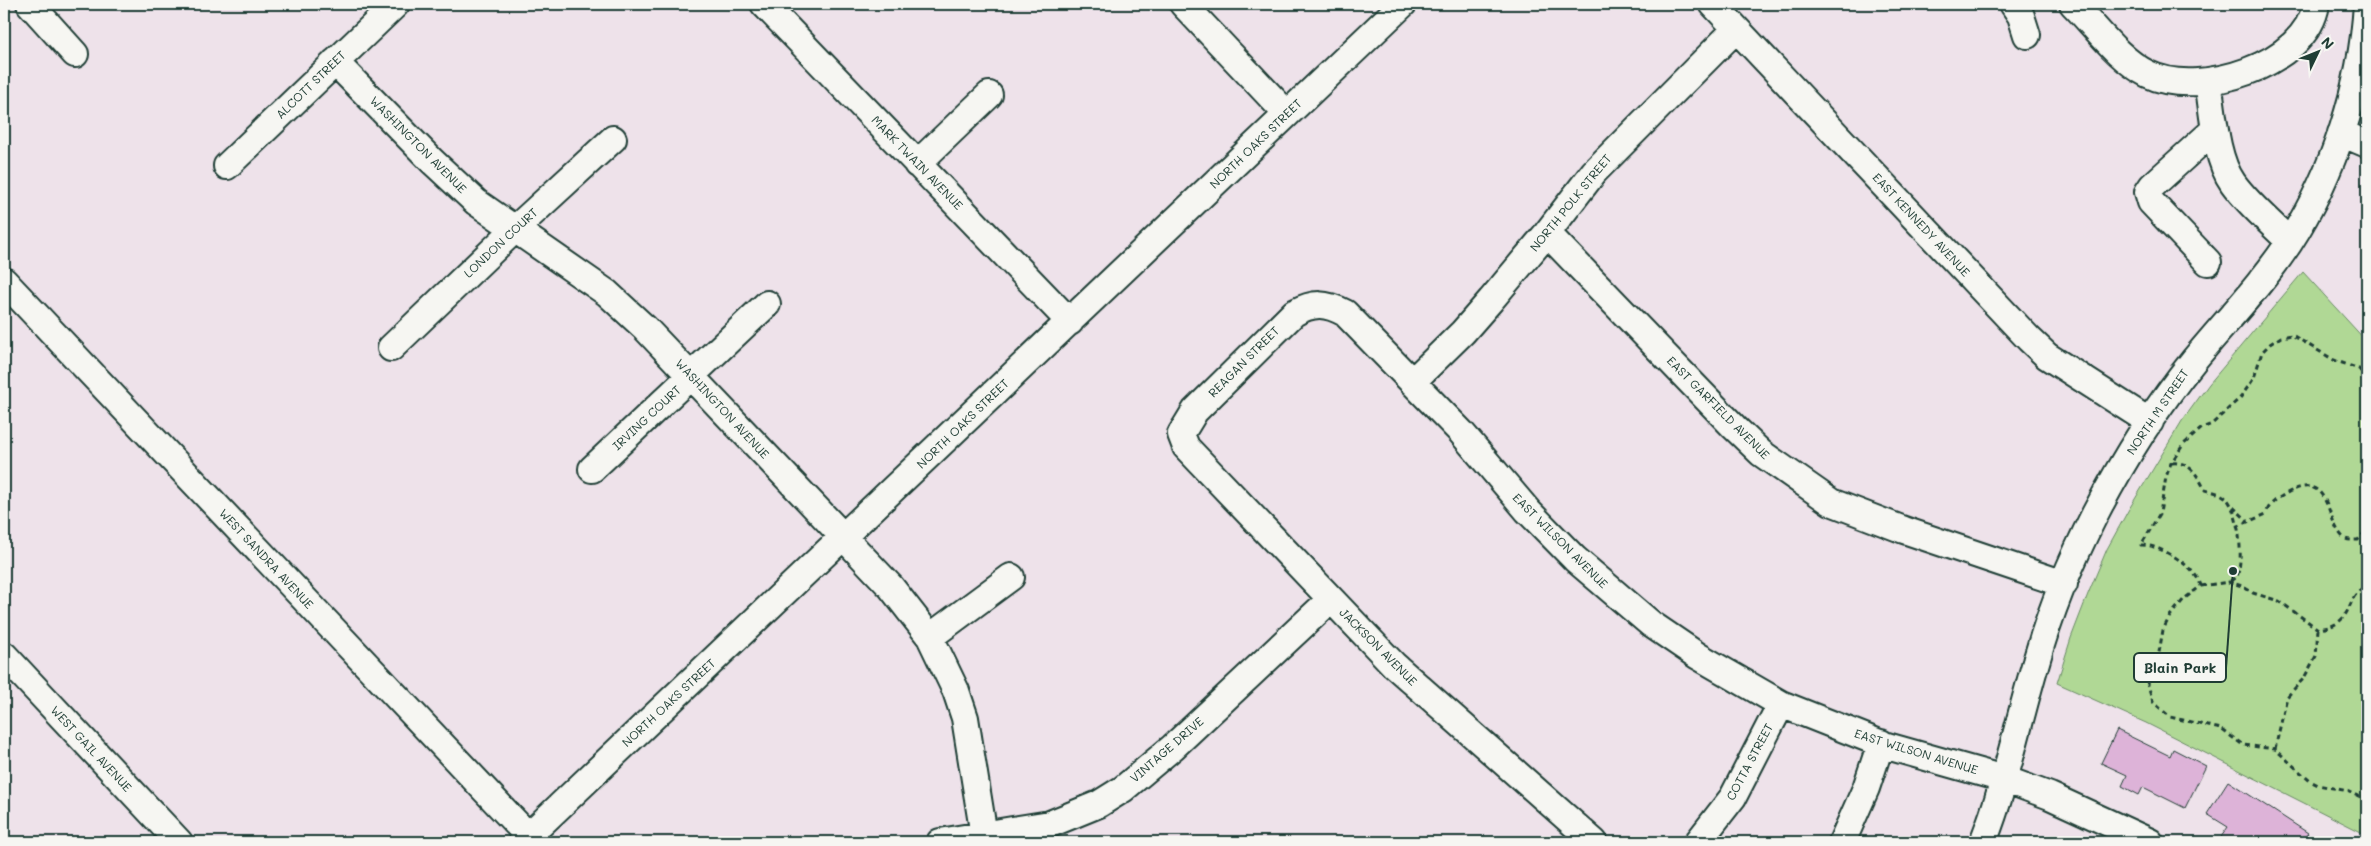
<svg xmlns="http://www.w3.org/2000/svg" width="2371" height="846" font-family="Mali,sans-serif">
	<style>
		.green { fill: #b0d895; stroke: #688a64 }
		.building { fill: #ddb3d8; stroke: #1f3d34 }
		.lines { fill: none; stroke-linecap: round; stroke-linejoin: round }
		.minor-casing { stroke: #1f3d34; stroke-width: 30 }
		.path { stroke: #1f3d34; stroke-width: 3; stroke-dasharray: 5 4; stroke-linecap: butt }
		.minor { stroke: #f6f6f2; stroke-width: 26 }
		.labels { text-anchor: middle; stroke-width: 4; stroke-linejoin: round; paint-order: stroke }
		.street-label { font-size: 12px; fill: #1f3d34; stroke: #f6f6f2 }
		.leader { fill: none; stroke: #1f3d34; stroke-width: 2 }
		.callout-dot { fill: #1f3d34; stroke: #f6f6f2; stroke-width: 2 }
		.callout { fill: #f6f6f2; stroke: #1f3d34; stroke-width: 2 }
		.callout-label { font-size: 14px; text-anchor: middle; font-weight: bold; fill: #1f3d34 }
	</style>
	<rect width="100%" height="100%" fill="#eee2ea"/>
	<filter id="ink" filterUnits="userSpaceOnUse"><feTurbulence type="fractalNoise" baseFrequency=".02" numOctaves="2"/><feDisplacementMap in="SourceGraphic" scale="10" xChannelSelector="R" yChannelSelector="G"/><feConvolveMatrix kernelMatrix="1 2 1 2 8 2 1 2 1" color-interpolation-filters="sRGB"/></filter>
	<g filter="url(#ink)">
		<path class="green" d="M2303 272 2367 342V835L2146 723 2057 683 2071 638 2088 594 2107 549 2129 509 2182 421 2209 384Z"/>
		<path class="building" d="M2117 730 2170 756 2173 749 2206 766 2185 808 2143 787 2139 795 2122 786 2127 775 2101 763Z
			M2228 781 2308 833 2302 842H2229L2221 837 2228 827 2207 814Z"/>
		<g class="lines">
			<defs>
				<path id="minor" d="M30 4 75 54
					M764 4 1070 322
					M1183 4 1287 114
					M1713 4 2029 339 2047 356 2150 422
					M2013 4 2021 16 2027 35
					M2073 4C2096 27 2118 59 2148 74 2198 99 2307 65 2316 4
					M335 62 432 161 476 202 607 293 645 328 891 587 930 637 956 691 965 718 985 842
					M2208 81C2213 111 2215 158 2233 183 2248 204 2271 223 2289 241
					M2341 133 2367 144
					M917 164 989 95
					M227 166 396 4
					M1547 233 1734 427 1761 453 1831 502 1904 530 2064 584
					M2208 262 2151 202 2148 192 2152 186 2215 129
					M4 281 534 842
					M391 348 514 230 613 139
					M1412 382 1463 332 1491 300 1547 233 1594 172 1736 29
					M592 469 767 304
					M930 637 1011 577
					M4 655 179 842
					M522 842 1403 4
					M940 842 1050 824 1099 804 1123 789 1173 747 1330 600
					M1594 842 1394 665 1186 447 1181 434 1195 411 1294 313C1314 302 1326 303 1345 313L1461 432 1528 511 1575 559 1651 624 1698 656 1781 704 1887 746 2004 779 2050 796 2150 842
					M1698 842 1733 797 1781 704
					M1842 842 1866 788 1881 743
					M1983 842C2006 784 2018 722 2036 662 2050 611 2071 561 2095 514 2123 460 2156 407 2194 360 2226 321 2261 285 2289 243 2334 173 2362 87 2367 4"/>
			</defs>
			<use href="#minor" class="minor-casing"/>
			<path class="path" d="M2367 379 2359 369 2334 360 2292 335 2281 337 2270 344 2262 352 2254 378 2241 397 2212 424 2202 428 2183 445 2171 463 2166 477 2160 513 2141 545C2160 544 2196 567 2201 586L2184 599 2170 616 2163 630 2158 658 2149 674 2148 685 2153 702 2170 717 2221 729 2243 745 2275 749 2310 781 2318 785 2348 791 2367 800
				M2172 463C2190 461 2198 476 2205 490 2213 492 2222 493 2227 499 2239 513 2244 560 2237 576L2229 582
				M2233 507 2248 521
				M2236 527 2266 514C2269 503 2277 499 2287 493 2331 469 2325 520 2343 537 2347 541 2352 540 2358 540L2365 532 2367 506
				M2201 586 2229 582 2242 586 2253 593 2279 601 2318 629C2357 625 2343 595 2367 586
				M2275 749 2287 697 2304 678 2316 656 2318 629"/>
			<use href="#minor" class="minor"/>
		</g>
	</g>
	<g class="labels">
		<g class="street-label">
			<text transform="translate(311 85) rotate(-44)" y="4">ALCOTT STREET</text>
			<text transform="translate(1256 144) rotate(-44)" y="4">NORTH OAKS STREET</text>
			<text transform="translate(418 145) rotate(45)" y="4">WASHINGTON AVENUE</text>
			<text transform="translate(917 163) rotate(46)" y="4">MARK TWAIN AVENUE</text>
			<text transform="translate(1571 203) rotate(-51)" y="4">NORTH POLK STREET</text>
			<text transform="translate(1921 225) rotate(47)" y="4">EAST KENNEDY AVENUE</text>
			<text transform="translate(501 243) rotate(-43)" y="4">LONDON COURT</text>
			<text transform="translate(1244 362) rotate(-45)" y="4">REAGAN STREET</text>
			<text transform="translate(1718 408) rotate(45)" y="4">EAST GARFIELD AVENUE</text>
			<text transform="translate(722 409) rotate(47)" y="4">WASHINGTON AVENUE</text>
			<text transform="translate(2158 412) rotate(-56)" y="4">NORTH M STREET</text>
			<text transform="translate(647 418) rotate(-43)" y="4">IRVING COURT</text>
			<text transform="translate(963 424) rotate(-44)" y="4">NORTH OAKS STREET</text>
			<text transform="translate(1560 541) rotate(45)" y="4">EAST WILSON AVENUE</text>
			<text transform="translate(266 559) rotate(47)" y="4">WEST SANDRA AVENUE</text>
			<text transform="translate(1378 647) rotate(45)" y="4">JACKSON AVENUE</text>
			<text transform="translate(669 703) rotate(-43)" y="4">NORTH OAKS STREET</text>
			<text transform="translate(91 749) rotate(47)" y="4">WEST GAIL AVENUE</text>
			<text transform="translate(1167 750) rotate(-41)" y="4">VINTAGE DRIVE</text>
			<text transform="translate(1916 752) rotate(17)" y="4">EAST WILSON AVENUE</text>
			<text transform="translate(1750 762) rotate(-62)" y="4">COTTA STREET</text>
		</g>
	</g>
	<path class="leader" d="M2233 571L2226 668"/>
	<circle class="callout-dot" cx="2233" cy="571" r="5"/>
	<rect class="callout" x="2134" y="653" width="92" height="29" rx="5"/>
	<g class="callout-label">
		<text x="2180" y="673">Blain Park</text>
	</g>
	<rect width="2371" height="846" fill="none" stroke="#f6f6f2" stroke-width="20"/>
	<rect x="10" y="10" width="2351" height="826" fill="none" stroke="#1f3d34" stroke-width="2" filter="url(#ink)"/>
	<g transform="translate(2318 52) rotate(47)" stroke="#f6f6f2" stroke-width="4" paint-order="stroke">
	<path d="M0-4L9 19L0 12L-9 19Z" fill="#1f3d34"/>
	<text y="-8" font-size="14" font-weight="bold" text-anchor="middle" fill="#1f3d34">N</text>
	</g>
</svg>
